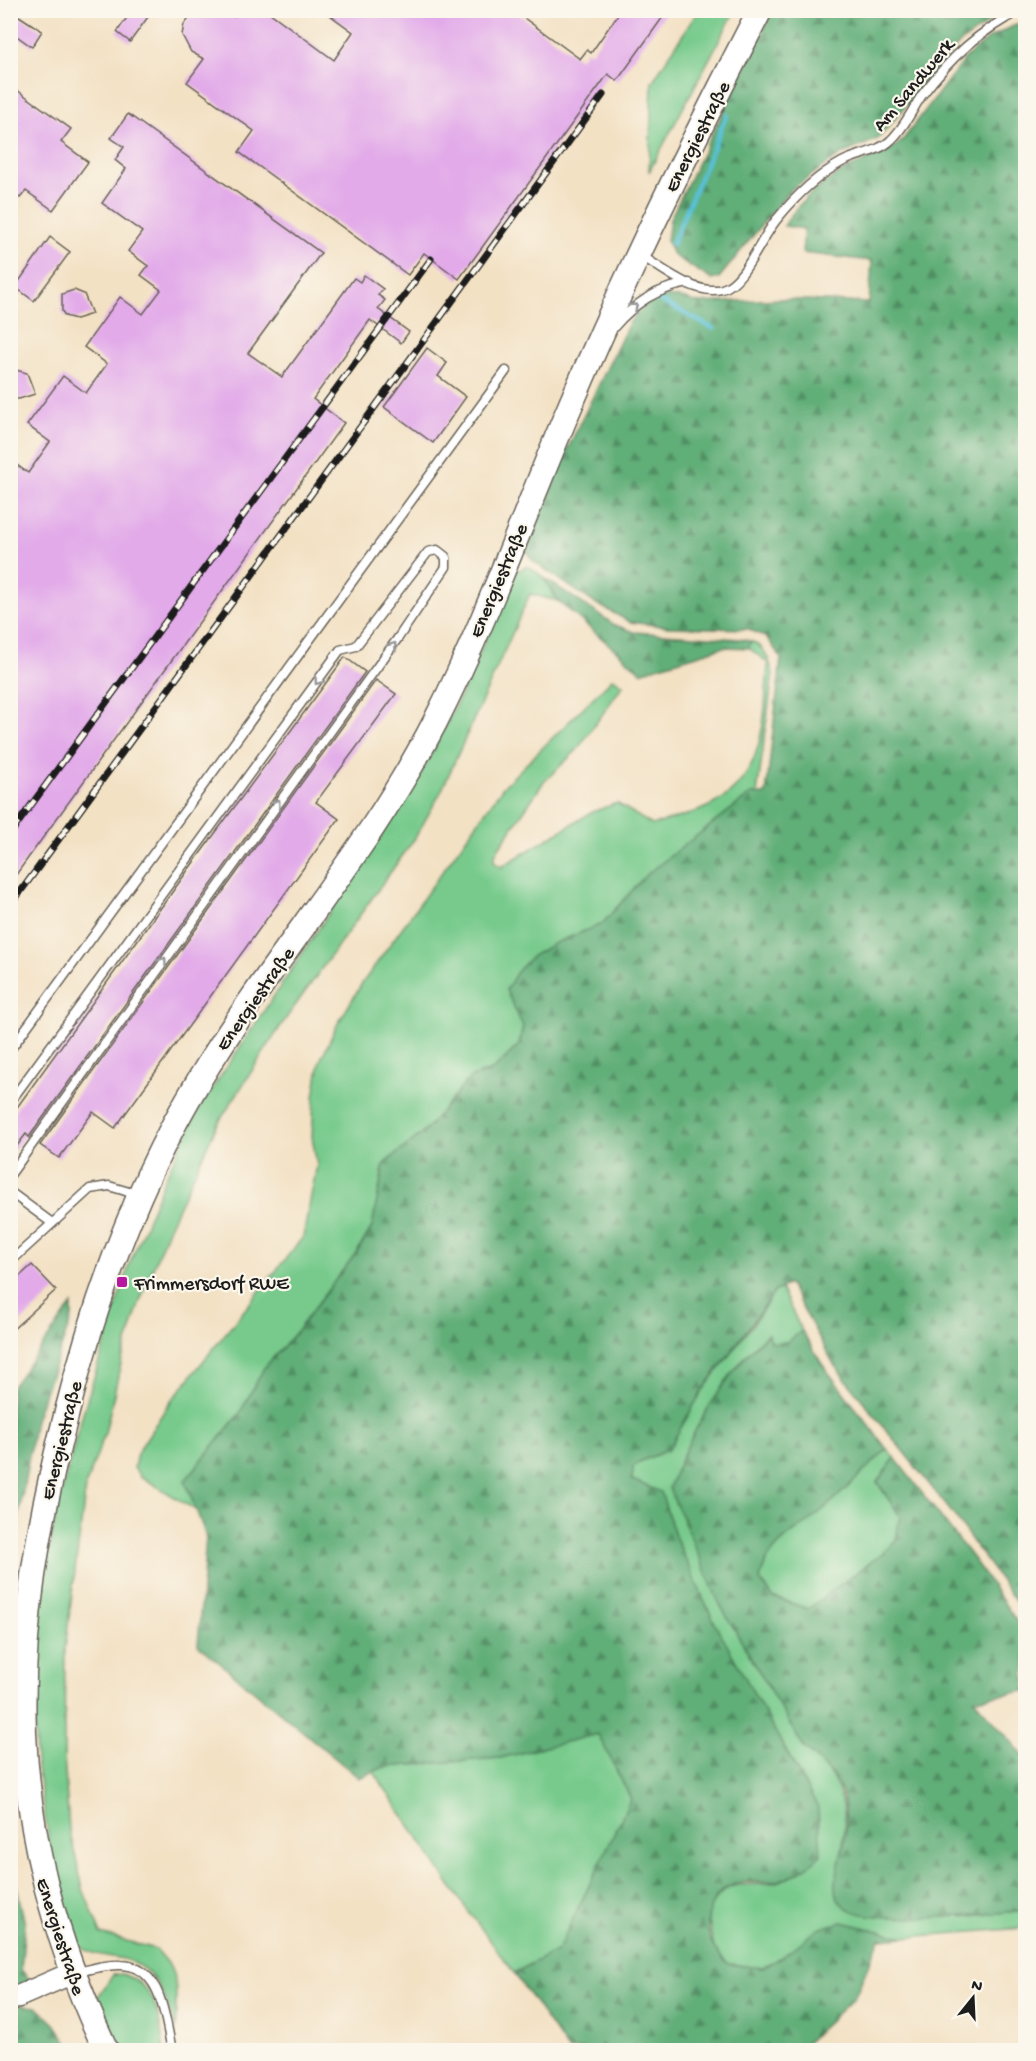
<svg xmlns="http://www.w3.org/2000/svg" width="1036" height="2061" font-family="'Gochi Hand',sans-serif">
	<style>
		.grass { fill: #77ca8c; stroke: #4a7354; stroke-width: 1.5 }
		.forest { fill: url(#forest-firs); stroke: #3e654a; stroke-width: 1.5 }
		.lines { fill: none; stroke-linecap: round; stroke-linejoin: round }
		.stream { stroke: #59c1d6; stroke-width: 4.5 }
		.building { fill: #e2aae9 }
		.service-casing { stroke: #676157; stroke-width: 11 }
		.tertiary-casing { stroke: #676157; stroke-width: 24 }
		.secondary-casing { stroke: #676157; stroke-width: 27 }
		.service { stroke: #fff; stroke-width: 8 }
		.tertiary { stroke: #fff; stroke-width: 21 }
		.secondary { stroke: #fff; stroke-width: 24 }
		.rail-casing { stroke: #1c1c1c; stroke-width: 7 }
		.rail { stroke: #fbf7ec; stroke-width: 4.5; stroke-dasharray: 14; stroke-linecap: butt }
		.oneway { stroke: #999 }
		.poi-dot { fill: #b5179e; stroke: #fbf7ec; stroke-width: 2 }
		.labels { text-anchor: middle; stroke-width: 4.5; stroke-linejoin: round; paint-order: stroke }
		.street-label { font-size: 20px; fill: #1c1c1c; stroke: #fbf7ec }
		.poi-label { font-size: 20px; fill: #1c1c1c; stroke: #fbf7ec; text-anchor: start }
	</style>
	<defs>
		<pattern id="forest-firs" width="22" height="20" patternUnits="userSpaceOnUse" patternTransform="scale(1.5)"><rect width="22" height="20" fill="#61ae78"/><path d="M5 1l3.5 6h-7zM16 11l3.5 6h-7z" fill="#4f8d62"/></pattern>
	</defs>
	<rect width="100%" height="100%" fill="#fbf7ec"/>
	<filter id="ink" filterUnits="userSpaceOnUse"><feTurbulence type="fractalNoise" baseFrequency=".0167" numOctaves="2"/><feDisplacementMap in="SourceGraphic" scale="12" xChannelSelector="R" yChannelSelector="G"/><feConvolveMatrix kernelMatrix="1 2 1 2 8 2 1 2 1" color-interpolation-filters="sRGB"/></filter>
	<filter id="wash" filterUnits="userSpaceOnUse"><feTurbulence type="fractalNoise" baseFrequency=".008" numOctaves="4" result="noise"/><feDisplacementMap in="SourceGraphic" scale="24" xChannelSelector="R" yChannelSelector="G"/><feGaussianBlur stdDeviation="1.35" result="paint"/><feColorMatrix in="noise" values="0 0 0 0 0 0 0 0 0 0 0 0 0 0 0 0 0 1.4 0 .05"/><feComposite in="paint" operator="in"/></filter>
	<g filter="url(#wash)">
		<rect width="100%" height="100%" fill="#f3e1c4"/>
		<path class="grass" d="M698 11H735L649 172 652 82Z
			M528 566 543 577 558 601 530 594 441 792 415 838 282 1024 217 1125 169 1227 140 1301 122 1359 105 1433 86 1485 65 1649 64 1756 69 1829 83 1889 101 1934 156 1949 168 1963 173 1974 176 1988V2030C165 1997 157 1965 118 1958 102 1955 91 1955 78 1945L54 1871 36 1762 33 1664 41 1600 55 1518 82 1416 129 1265 164 1180 198 1110 419 778 464 688 516 571Z
			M750 641C765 645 769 660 773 673L757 794H751L646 875 602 924 553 944 506 990 523 1026 519 1045 494 1069 470 1078 425 1131 384 1164 372 1227 359 1249 294 1335 264 1368 240 1413 185 1481 197 1511 140 1476 134 1468 137 1453 168 1405 303 1237 317 1165 312 1137 314 1097 320 1061 337 1025 361 985 503 787 613 678 623 685 577 750 543 783 496 852 494 861 501 867 592 812 617 803 652 825C669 820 688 816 705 808 766 783 764 719 768 663L749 648Z
			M781 1288 802 1331 787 1342 772 1343 767 1334C724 1374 690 1433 669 1488L721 1605 804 1748C846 1781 851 1813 839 1864L964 1917 1025 1910V1928L904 1937 842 1922 762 1968 728 1964 714 1948 707 1911C729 1876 738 1888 771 1883 790 1880 807 1868 820 1855L818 1808 715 1624 675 1536 661 1493 632 1480 633 1467 639 1462 668 1450 701 1393 756 1320 775 1291Z
			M887 1449 895 1458 877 1482 900 1516 896 1540 884 1552 808 1609 773 1597 760 1580C766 1545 795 1533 819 1513 843 1493 865 1470 887 1449Z
			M598 1734 631 1799 558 1950 514 1973 458 1897 373 1771 384 1767 500 1758Z
			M122 1974C159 1987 158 2016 164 2050H122L97 1998 113 1975Z"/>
		<path class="forest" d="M773 11H1006L960 43 878 139 842 154 789 191 719 278 712 280 673 255 667 241 670 219Z
			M1025 20V1615L953 1514 835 1366 789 1284 775 1291 701 1393 668 1450 639 1462 633 1467 632 1480 661 1492 675 1536 715 1624 818 1808 821 1855C812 1863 801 1872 790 1877 773 1885 757 1880 740 1883 709 1889 702 1920 713 1946 716 1952 723 1958 728 1964L763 1968 789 1952 819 1928 842 1922 904 1937 880 1939 854 1998 798 2050H568L514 1973 558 1950 631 1799 598 1734 500 1758 384 1767 359 1778 198 1645 206 1536 185 1481 240 1413 264 1368 294 1335 359 1249 372 1227 384 1164 425 1131 470 1078 494 1069 519 1045 523 1026 506 990 517 972 532 956 553 944 602 924 646 875 751 794H766L781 658 767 638 749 629 669 627 630 622 593 602 533 561 526 551 565 454 629 323 643 307 660 296 678 297 699 303 782 299 869 303 872 261 802 253 804 229 784 226C800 198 830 176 860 163 875 156 889 152 902 141L966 57 988 39Z
			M543 577 615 625 634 632 740 639 750 641 749 648 724 647 641 672 558 601Z
			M72 1305V1317L35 1420 11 1563V1388Z
			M802 1331 822 1364 887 1449C865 1470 843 1493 819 1513 795 1533 766 1545 760 1580L773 1597 808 1609 884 1552 896 1540 900 1516 877 1482 895 1458 974 1560 1025 1633V1691L974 1699 1025 1757V1910C991 1914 871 1927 845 1907 825 1893 843 1857 845 1838 847 1827 846 1804 842 1793 835 1775 819 1760 804 1748L720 1605 669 1488C690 1433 724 1374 768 1334L772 1343 787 1342Z
			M10 1856 25 1924 21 1970 36 1987 10 2000Z
			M10 2004 37 2007 55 2024 73 2050H11Z"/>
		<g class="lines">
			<path class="stream" d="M672 244 727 115
				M659 300 714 329"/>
		</g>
		<g id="blocks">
			<path class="building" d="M10 10 42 31 32 47 10 31Z
				M132 10H153L130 42 117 32Z
				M195 10H222L234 17 239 10H266L334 60 353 32 323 10H513L580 59 587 50 591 53 621 10H668L617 81 608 74 459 279 424 253 408 275 239 152 254 131 187 82 204 59 191 52 182 35 184 24Z
				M10 85 71 129 61 142 88 162 53 210 26 191 20 198 10 191Z
				M128 114 321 253 248 353 282 377 354 278 360 282 364 275 383 289 378 295 385 300 378 309 409 332 401 343 370 320 313 399 344 423 10 883V460L28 473 50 442 27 425 63 376 86 393 107 364 84 347 120 297 143 314 161 290 141 275 148 266 128 251 142 232 102 203 126 169 115 160 124 147 111 138Z
				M50 237 70 252 34 301 15 287Z
				M74 290 84 294 92 314 76 319 65 316 62 311V294Z
				M427 348 447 363 438 376 466 397 433 443 384 407Z
				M16 370 27 373 35 394 19 399 10 398V371Z
				M345 657 365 672 29 1137 26 1134 10 1155V1117L191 866Z
				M376 680 396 694 316 802 339 819 115 1128 93 1112 59 1158 40 1145Z
				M32 1265 56 1290 10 1332V1285Z"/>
		</g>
	</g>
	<g filter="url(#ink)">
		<use href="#blocks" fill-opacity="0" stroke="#676157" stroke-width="1.5"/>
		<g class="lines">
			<defs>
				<path id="service" d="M640 255C662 268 695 296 722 289 744 284 762 236 777 219 795 197 816 176 842 162 857 154 879 152 891 140 904 128 912 110 922 95 950 58 979 31 1021 10
					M614 327C635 303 657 288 689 283
					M10 1050 506 371
					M10 1102 340 650 356 646 428 552 437 550 446 557V567L398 638 10 1175
					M10 1192 52 1223
					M10 1262 90 1189 109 1186 139 1195
					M75 1973C90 1969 106 1964 121 1965 163 1966 165 2021 172 2050"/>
				<path id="tertiary" d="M10 2000 72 1973"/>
				<path id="secondary" d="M106 2050C0 1824 6 1645 68 1408 97 1293 139 1179 201 1077 274 956 370 849 435 722 487 620 526 509 571 404 628 270 693 140 760 10"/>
			</defs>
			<use href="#service" class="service-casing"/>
			<use href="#tertiary" class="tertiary-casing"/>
			<use href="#secondary" class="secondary-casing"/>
			<use href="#service" class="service"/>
			<use href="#tertiary" class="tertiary"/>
			<use href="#secondary" class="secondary"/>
			<defs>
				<path id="rail" d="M10 834 431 259
					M10 906 603 95"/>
			</defs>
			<use href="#rail" class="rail-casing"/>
			<use href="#rail" class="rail"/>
		</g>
		<defs><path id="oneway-chevron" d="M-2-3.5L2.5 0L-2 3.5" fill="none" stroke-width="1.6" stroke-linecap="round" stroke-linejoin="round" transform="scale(1.5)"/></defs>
		<g class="oneway">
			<use href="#oneway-chevron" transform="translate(634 307) rotate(-41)"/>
			<use href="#oneway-chevron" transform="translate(393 646) rotate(-54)"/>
			<use href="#oneway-chevron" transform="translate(318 681) rotate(126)"/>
			<use href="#oneway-chevron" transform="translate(277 803) rotate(-54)"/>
			<use href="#oneway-chevron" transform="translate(163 961) rotate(-54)"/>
		</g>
	</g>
	<rect class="poi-dot" x="116" y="1276" width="12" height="12" rx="3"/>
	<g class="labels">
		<g class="street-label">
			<text transform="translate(912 84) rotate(-50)" y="7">Am Sandwerk</text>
			<text transform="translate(696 136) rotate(-63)" y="7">Energiestraße</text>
			<text transform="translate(497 580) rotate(-67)" y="7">Energiestraße</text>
			<text transform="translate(254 998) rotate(-55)" y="7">Energiestraße</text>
			<text transform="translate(60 1440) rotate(-76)" y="7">Energiestraße</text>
			<text transform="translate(62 1936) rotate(72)" y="7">Energiestraße</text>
		</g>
		<g class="poi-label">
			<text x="134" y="1289">Frimmersdorf RWE</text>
		</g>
	</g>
	<rect width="1036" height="2061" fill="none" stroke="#fbf7ec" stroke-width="36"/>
	<g transform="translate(973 1998) rotate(18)" stroke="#fbf7ec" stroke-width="4.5" paint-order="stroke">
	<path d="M0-4.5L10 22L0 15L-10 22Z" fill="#1c1c1c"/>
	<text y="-9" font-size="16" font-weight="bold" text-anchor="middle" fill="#1c1c1c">N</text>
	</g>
</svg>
